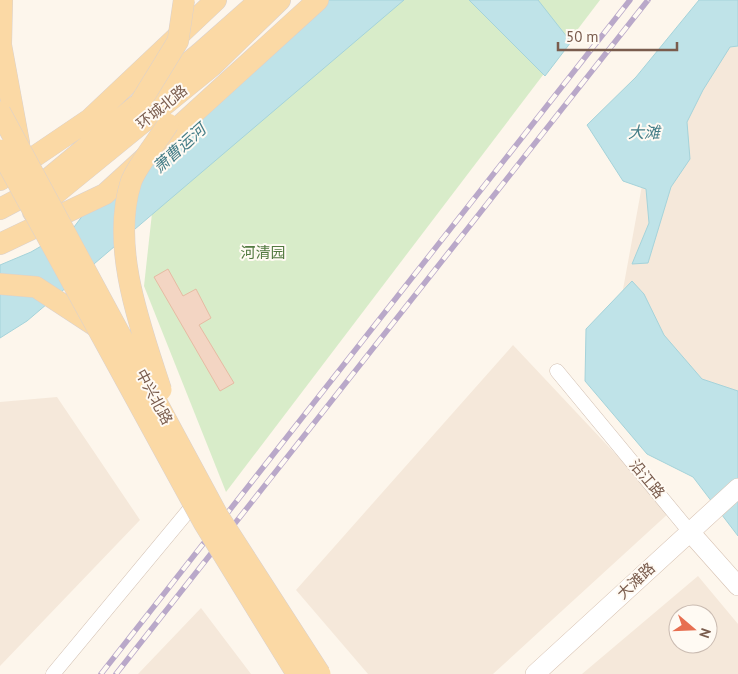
<svg xmlns="http://www.w3.org/2000/svg" width="738" height="674" font-family="'PT Sans','Noto Sans SC',sans-serif">
	<style>
		.residential { fill: #f5e8da; fill-rule: evenodd }
		.green { fill: #d8ecc9 }
		.water { fill: #bfe3e8; stroke: #a5d3da }
		.building { fill: #f3d5c3; stroke: #e6bba3 }
		.lines { fill: none; stroke-linecap: round; stroke-linejoin: round }
		.street-casing { stroke: #d1beb0; stroke-width: 15 }
		.secondary-casing { stroke: #d6c0b0; stroke-width: 20 }
		.primary-casing { stroke: #dad1cd; stroke-width: 22 }
		.street { stroke: #fff; stroke-width: 14 }
		.secondary { stroke: #fff; stroke-width: 19 }
		.primary { stroke: #fbd9a5; stroke-width: 21 }
		.rail-casing { stroke: #b9a8c9; stroke-width: 5.5 }
		.rail { stroke: #fffaf3; stroke-width: 4; stroke-dasharray: 11; stroke-linecap: butt }
		.primary-bridge-casing { stroke: #dad1cd; stroke-width: 22; stroke-linecap: butt }
		.primary-bridge { stroke: #fbd9a5; stroke-width: 21 }
		.labels { text-anchor: middle; stroke-width: 4; stroke-linejoin: round; paint-order: stroke }
		.street-label { font-size: 15px; fill: #7a5c4d; stroke: #fffaf3 }
		.park-label { font-size: 15px; fill: #537a41; stroke: #fffaf3 }
		.water-label { font-size: 16px; font-style: italic; fill: #437c86; stroke: #fffaf3 }
	</style>
	<rect width="100%" height="100%" fill="#fdf6ec"/>
	<path class="residential" d="M738 11V438L613 344 656 109Z
		M513 345 670 512 493 674H368L296 590Z
		M57 397 140 520 0 666V402Z
		M698 576 738 624V674H582ZM678 614H708V644H678Z
		M201 608 251 674H138Z"/>
	<path class="green" d="M375 0H600L226 492 144 286 154 195Z"/>
	<path class="water" d="M328 0H404L27 321 0 338V265L31 252 74 227 105 186Z
		M469 0H538L571 42 545 76Z
		M699 0H738V46L730 47 703 90 687 122 690 159 671 187 648 263 632 264 649 223 646 189 623 181 587 125 636 77Z
		M632 281 644 294 664 335 702 379 738 391V536L693 477 647 454 585 381 586 329Z"/>
	<path class="building" d="M168 269 183 296 196 289 211 318 199 325 234 383 220 391 154 277Z"/>
	<g class="lines">
		<defs>
			<path id="street" d="M557 371 690 532
				M53 674 194 504"/>
			<path id="secondary" d="M690 532 738 586
				M535 674 738 488"/>
			<path id="primary" d="M2 0 1 45 19 143
				M0 180 90 119 216 0
				M0 209 32 192 200 53 260 0
				M33 212 212 66 280 0
				M0 244 105 194 318 0
				M0 284 36 287 97 327"/>
		</defs>
		<use href="#street" class="street-casing"/>
		<use href="#secondary" class="secondary-casing"/>
		<use href="#primary" class="primary-casing"/>
		<use href="#street" class="street"/>
		<use href="#secondary" class="secondary"/>
		<use href="#primary" class="primary"/>
		<defs>
			<path id="rail" d="M101 674 630 0
				M116 674 648 0"/>
		</defs>
		<use href="#rail" class="rail-casing"/>
		<use href="#rail" class="rail"/>
		<defs>
			<path id="primary-bridge" d="M140 103 178 41 184 0
				M0 112 218 516 320 674
				M0 150 204 523 297 674
				M161 390C141 328 110 248 131 182 136 167 159 139 168 124"/>
		</defs>
		<use href="#primary-bridge" class="primary-bridge-casing"/>
		<use href="#primary-bridge" class="primary-bridge"/>
	</g>
	<g class="labels">
		<g class="street-label">
			<text transform="translate(162 107) rotate(-39)" y="5">环城北路</text>
			<text transform="translate(154 397) rotate(62)" y="5">中兴北路</text>
			<text transform="translate(647 479) rotate(50)" y="5">沿江路</text>
			<text transform="translate(636 581) rotate(-43)" y="5">大滩路</text>
		</g>
		<g class="park-label">
			<text x="263" y="258">河清园</text>
		</g>
		<g class="water-label">
			<text x="644" y="138">大滩</text>
			<text transform="translate(179 148) rotate(-42)" y="6">萧曹运河</text>
		</g>
	</g>
	<g transform="translate(693 629) rotate(109)"><circle r="24" fill="#fffaf3" stroke="#cabbb1"/>
	<path d="M0-4L9 19L0 12L-9 19Z" fill="#e76f51"/>
	<text y="-8" font-size="14" font-weight="bold" text-anchor="middle" fill="#7a5c4d">N</text>
	</g>
	<path d="M558 42v8h119v-8" fill="none" stroke="#7a5c4d" stroke-width="2.5"/>
	<text x="566" y="42" font-size="15" fill="#7a5c4d" stroke="#fffaf3" stroke-width="4" paint-order="stroke">50 m</text>
</svg>
